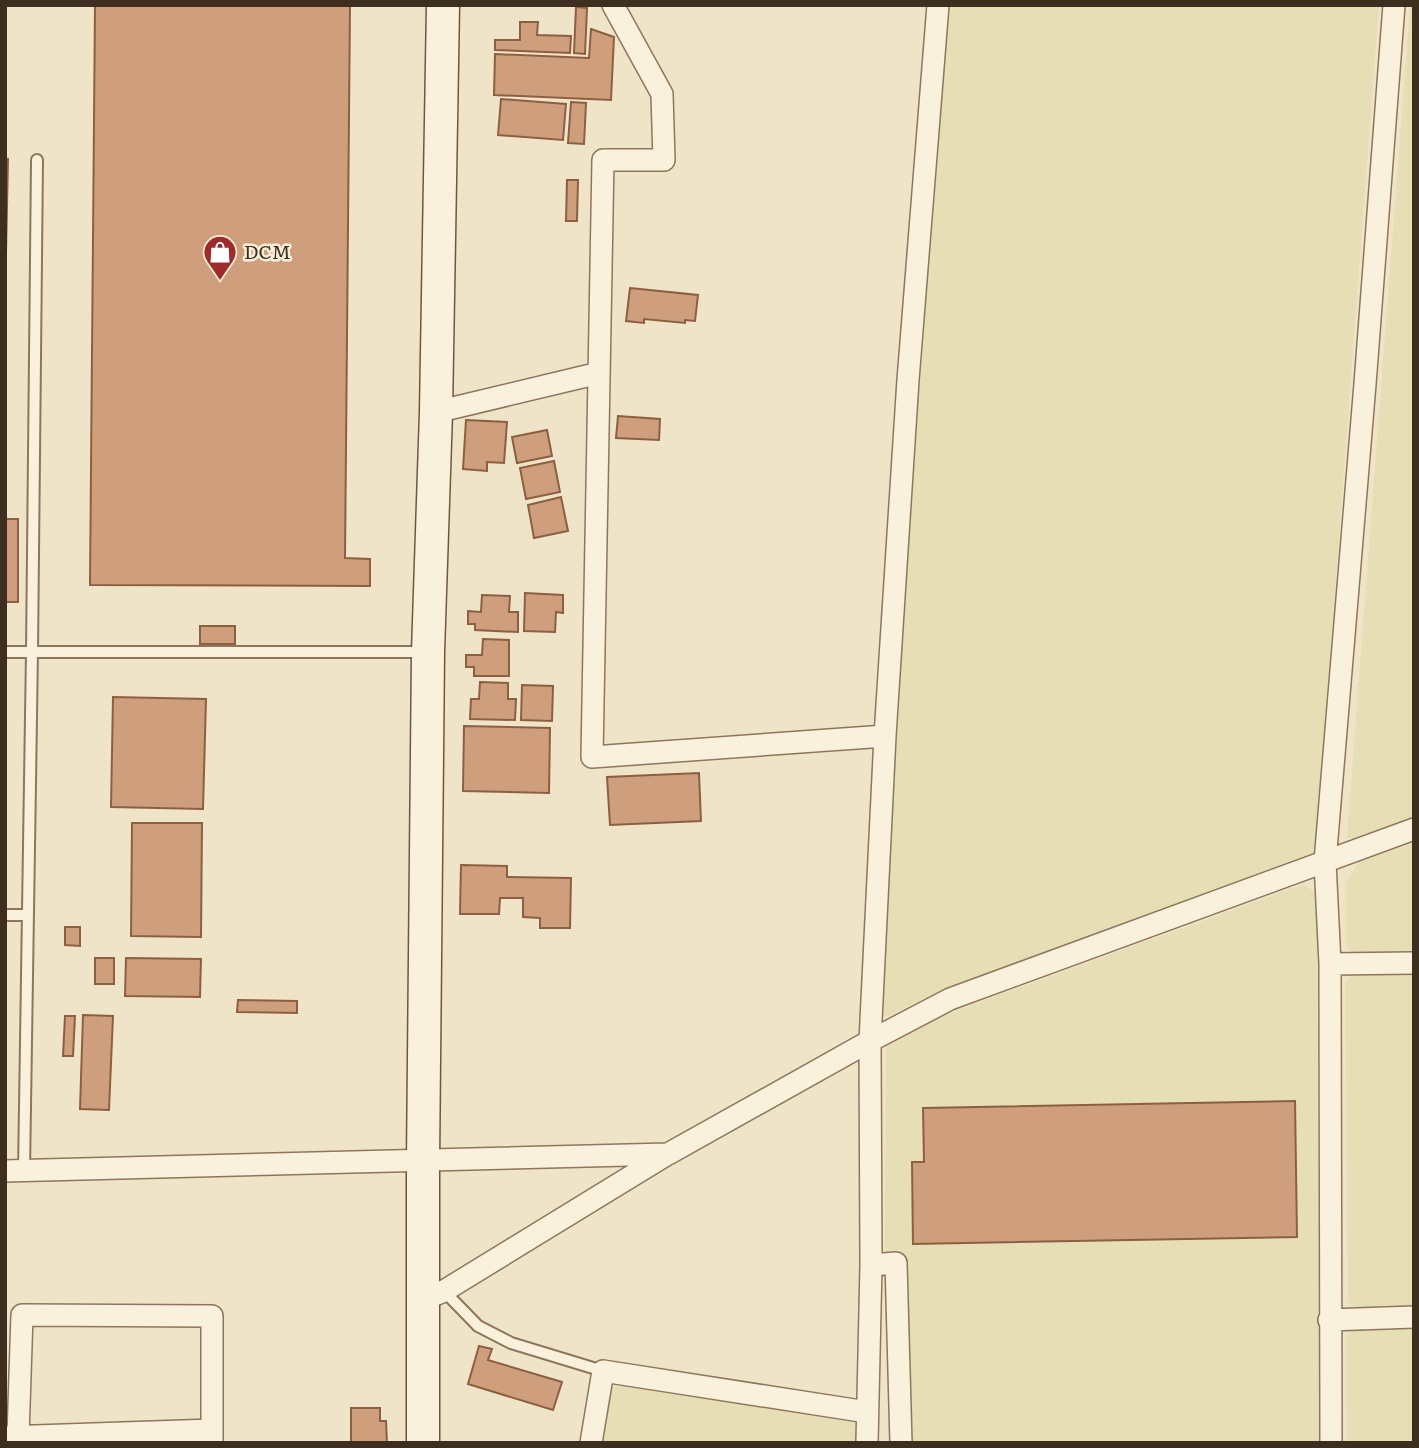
<svg xmlns="http://www.w3.org/2000/svg" width="1419" height="1448" font-family="Literata,serif">
	<style>
		.farmland { fill: #e6deb5 }
		.building { fill: #cf9f7d; stroke: #8d5f41; stroke-width: 2 }
		.lines { fill: none; stroke-linecap: round; stroke-linejoin: round }
		.lane-casing { stroke: #8d765c; stroke-width: 14 }
		.street-casing { stroke: #8d765c; stroke-width: 24 }
		.secondary-casing { stroke: #6f573f; stroke-width: 35 }
		.lane { stroke: #faf1dc; stroke-width: 10 }
		.street { stroke: #faf1dc; stroke-width: 21 }
		.secondary { stroke: #faf1dc; stroke-width: 32 }
		.labels { text-anchor: middle; stroke-width: 5; stroke-linejoin: round; paint-order: stroke }
		.poi-label { font-size: 19px; fill: #3d2e20; stroke: #f7eed8; text-anchor: start }
	</style>
	<rect width="100%" height="100%" fill="#f0e4c8"/>
	<path class="farmland" d="M949 5H1379L1315 854 945 988 886 1017 878 1012 893 737 914 452Z
		M1410 5H1414V819L1354 841 1347 837Z
		M1414 843V955H1353L1346 946V883L1359 862Z
		M1304 884 1317 895 1319 1443H906L885 1257 886 1043 949 1013Z
		M1414 973V1307L1355 1309 1348 1301 1345 982 1354 974Z
		M1414 1327V1443H1347L1346 1336 1354 1330Z
		M618 1383 860 1420V1443H601L608 1388Z"/>
	<path class="building" d="M95 5H350L345 558 370 559V586L90 585Z
		M576 7 587 8 585 54 574 53Z
		M520 22H538L537 35 571 36 570 53 495 50V40H520Z
		M591 29 614 37 611 100 494 95 495 54 589 58Z
		M501 99 566 104 563 140 498 135Z
		M571 102 586 103 584 144 568 143Z
		M5 159H8L5 301Z
		M567 180H578L577 221H566Z
		M630 288 698 295 695 321 685 320V323L644 319V323L626 321Z
		M618 416 660 419 659 440 616 438Z
		M466 420 507 422 504 463 487 462V471L463 469Z
		M547 430 552 456 517 463 512 437Z
		M554 461 560 492 526 499 520 468Z
		M561 497 568 531 534 538 528 505Z
		M5 519H18V602H5Z
		M525 593 563 595V613L556 612 555 632 524 631Z
		M482 595 510 596 509 612H518V632L475 630V624H468V611L481 612Z
		M200 626H235V644H200Z
		M483 639 509 640V676H474V667H466V655H482Z
		M480 682 508 683V699H516L515 720 470 719 471 699H479Z
		M522 685 553 686 552 721 521 720Z
		M113 697 206 699 203 809 111 807Z
		M464 726 550 728 549 793 463 791Z
		M699 773 701 821 610 825 607 777Z
		M132 823H202L201 937 131 936Z
		M461 865 507 866V877L571 878 570 928H540V918L523 917V898H500L499 914H460Z
		M65 927H80V946L65 945Z
		M95 958H114V984H95Z
		M126 958 201 959 200 997 125 996Z
		M238 1000 297 1001V1013L237 1012Z
		M83 1015 113 1016 109 1110 80 1109Z
		M65 1016H75L73 1056H63Z
		M1295 1101 1297 1237 913 1244 912 1162H924L923 1108Z
		M479 1346 492 1349 488 1360 562 1382 553 1410 468 1384Z
		M351 1408H380V1421H386L387 1443H351Z"/>
	<g class="lines">
		<defs>
			<path id="lane" d="M5 652H425
				M5 915H28
				M24 1171 32 652 37 160
				M444 1291 478 1326 511 1343 603 1371"/>
			<path id="street" d="M613 5 662 94 664 160H603L592 757 885 736
				M436 412 599 373
				M1330 964 1414 963
				M5 1171 668 1154 870 1041 950 999 1414 829
				M871 1265 896 1263 901 1443
				M423 1300 444 1291 666 1155
				M1329 1320 1414 1317
				M18 1436 22 1315 212 1316V1443
				M5 1437 212 1430
				M591 1443 603 1371 867 1412
				M867 1443 871 1265 870 1041 885 736 908 380 938 5
				M1331 1443 1330 964 1325 862 1365 384 1394 5"/>
			<path id="secondary" d="M423 1443V1161L428 652 436 412 443 5"/>
		</defs>
		<use href="#lane" class="lane-casing"/>
		<use href="#street" class="street-casing"/>
		<use href="#secondary" class="secondary-casing"/>
		<use href="#lane" class="lane"/>
		<use href="#street" class="street"/>
		<use href="#secondary" class="secondary"/>
	</g>
	<defs>
		<symbol id="shop-pin" viewBox="-11 -11 22 30"><path d="M0 17L-7.5 6A9.5 9.5 0 1 1 7.5 6Z" fill="#9e2a2b" stroke="#f7eed8"/><path d="M-5-2.5h2.3a2.7 3.5 0 0 1 5.4 0H5L5.5 6h-11ZM-1.5-2.5h3a1.5 2.3 0 0 0-3 0Z" fill="#fff"/></symbol>
	</defs>
	<g fill-rule="evenodd">
		<use href="#shop-pin" x="201" y="233" width="38" height="52"/>
	</g>
	<g class="labels">
		<g class="poi-label">
			<text x="244" y="259">DCM</text>
		</g>
	</g>
	<rect width="1419" height="1448" fill="none" stroke="#3d2e20" stroke-width="14"/>
</svg>
